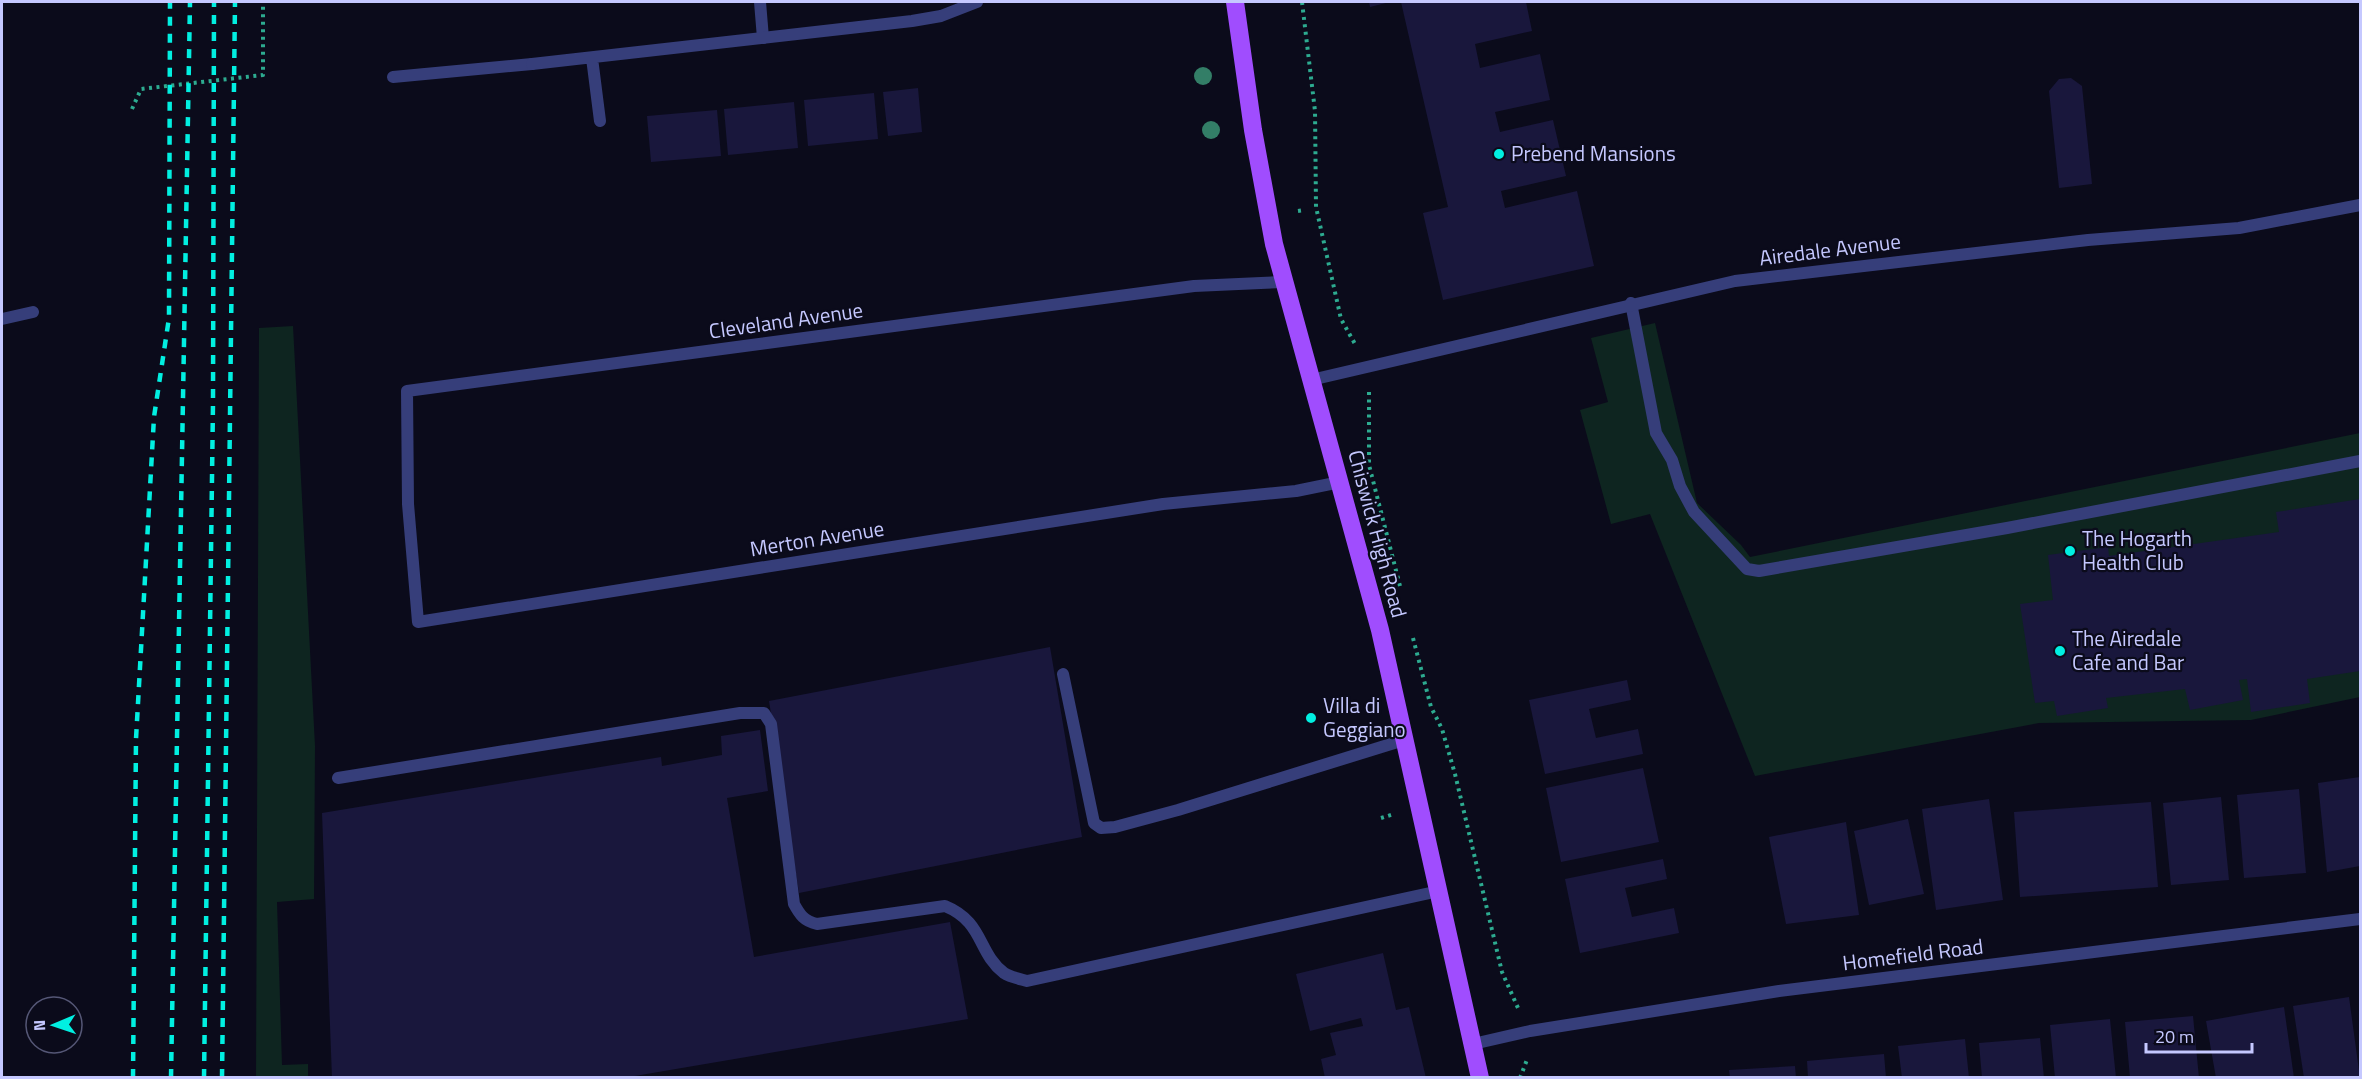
<svg xmlns="http://www.w3.org/2000/svg" width="2362" height="1079" font-family="'Titillium Web',sans-serif">
	<style>
		.green { fill: #0e2520 }
		.building { fill: #19173c }
		.lines { fill: none; stroke-linecap: round; stroke-linejoin: round }
		.path { stroke: #2dab90; stroke-width: 4; stroke-dasharray: 3 4.5; stroke-linecap: butt }
		.lane { stroke: #363e7a; stroke-width: 12 }
		.street { stroke: #363e7a; stroke-width: 12 }
		.primary { stroke: #a04dfe; stroke-width: 18 }
		.rail { stroke: #01efe1; stroke-width: 4.5; stroke-dasharray: 9 8; stroke-linecap: butt }
		.tree { fill: #337e67 }
		.poi-dot { fill: #01efe1; stroke: #0b0b1b; stroke-width: 2 }
		.labels { text-anchor: middle; stroke-width: 4.5; stroke-linejoin: round; paint-order: stroke }
		.poi-label { font-size: 21px; fill: #c5c8ff; stroke: #0b0b1b; text-anchor: start }
		.street-label { font-size: 21px; fill: #c5c8ff; stroke: #0b0b1b }
	</style>
	<rect width="100%" height="100%" fill="#0b0b1b"/>
	<path class="green" d="M1655 323 1697 503 1741 545 1750 557 2360 433V697L2251 720 2039 723 1755 776 1650 514 1611 524 1580 410 1608 402 1591 338Z
		M293 326 315 746 314 899 277 902 282 1065 308 1064V1077L256 1078 259 328Z"/>
	<path class="building" d="M1369 2H1390L1370 7Z
		M1401 2H1526L1532 31 1475 44 1480 68 1540 54 1550 100 1495 112 1500 132 1553 120 1566 176 1501 191 1505 208 1577 191 1594 266 1443 300 1423 213 1448 207Z
		M2071 78 2082 86 2092 184 2059 188 2049 91 2059 79Z
		M918 88 922 132 888 136 883 92Z
		M874 93 878 139 808 146 804 100Z
		M794 102 798 148 728 155 724 109Z
		M717 110 721 156 651 162 647 116Z
		M2360 499V671L2307 679 2310 703 2251 712 2247 679 2239 680 2243 700 2190 710 2185 689 2106 698 2108 708 2057 716 2054 701 2035 703 2020 604 2053 600 2048 555 2108 547 2109 556 2279 532 2276 512Z
		M1050 647 1082 837 799 893 769 701Z
		M1627 680 1631 700 1589 709 1596 738 1638 729 1643 754 1545 774 1529 700Z
		M760 730 768 791 727 798 754 957 950 922 968 1019 623 1078H332L322 813 661 757 662 766 722 755 721 736Z
		M1643 768 1659 842 1561 862 1546 788Z
		M2360 777V866L2327 872 2318 783Z
		M2299 789 2306 873 2244 878 2237 795Z
		M2221 797 2229 880 2171 885 2163 803Z
		M1989 799 2003 900 1936 910 1922 809Z
		M2151 802 2158 887 2020 897 2014 812Z
		M1908 819 1924 894 1869 905 1854 831Z
		M1846 822 1859 915 1786 924 1769 837Z
		M1663 859 1667 879 1625 888 1632 917 1674 908 1679 933 1580 953 1565 879Z
		M1383 953 1396 1010 1409 1007 1426 1078H1325L1321 1059 1336 1055 1330 1033 1363 1026 1361 1018 1310 1031 1296 974Z
		M2349 997 2360 1078H2304L2293 1006Z
		M2284 1007 2294 1078H2216L2206 1021Z
		M2193 1016 2199 1078H2130L2125 1022Z
		M2110 1019 2116 1078H2055L2050 1025Z
		M2040 1038 2044 1078H1982L1979 1043Z
		M1965 1039 1969 1078H1902L1898 1046Z
		M1884 1054 1886 1078H1808L1807 1061Z
		M1795 1066 1796 1078H1730L1729 1070Z"/>
	<g class="lines">
		<path class="path" d="M1302 2 1315 111 1316 207 1341 319 1355 344
			M132 109 141 89 263 75V2
			M1298 211 1305 210
			M1369 392V465L1401 590
			M1413 638 1431 707 1442 729 1455 774 1502 972 1518 1008
			M1381 818 1394 814
			M1520 1078 1528 1057"/>
		<path class="lane" d="M760 2 763 38
			M393 77 532 64
			M1631 303 1656 433 1672 460 1680 486 1694 512 1747 569 1759 571 2007 528 2360 461
			M2 319 33 312
			M1063 674 1094 823 1101 828 1115 827 1178 810 1404 740
			M338 778 740 713H764L771 724 794 904C800 915 804 921 817 924L945 906C984 922 977 952 1004 973 1010 977 1020 979 1027 981L1439 891"/>
		<path class="street" d="M592 58 600 121
			M532 64 912 21 941 16 977 2
			M1283 282 1194 286 407 391 408 504 418 622 1163 504 1296 491 1340 482
			M1311 380 1735 281 2088 240 2239 228 2360 205
			M1473 1044 1530 1031 1779 991 2360 919"/>
		<path class="primary" d="M1235 2 1253 130 1274 244 1380 630 1480 1078"/>
		<path class="rail" d="M133 1078 136 739 154 417 169 318 170 2
			M171 1078 190 2
			M204 1078 213 403 214 2
			M222 1078 235 2"/>
	</g>
	<g class="tree">
		<circle cx="1203" cy="76" r="9"/>
		<circle cx="1211" cy="130" r="9"/>
	</g>
	<g class="poi-dot">
		<circle cx="1499" cy="154" r="6"/>
		<circle cx="2070" cy="551" r="6"/>
		<circle cx="2060" cy="651" r="6"/>
		<circle cx="1311" cy="718" r="6"/>
	</g>
	<g class="labels">
		<g class="poi-label">
			<text x="1511" y="161">Prebend Mansions</text>
			<text x="2082" y="546">The Hogarth<tspan x="2082" dy="24">Health Club</tspan></text>
			<text x="2072" y="646">The Airedale<tspan x="2072" dy="24">Cafe and Bar</tspan></text>
			<text x="1323" y="713">Villa di<tspan x="1323" dy="24">Geggiano</tspan></text>
		</g>
		<g class="street-label">
			<text transform="translate(1830 250) rotate(-7)" y="7">Airedale Avenue</text>
			<text transform="translate(786 321) rotate(-8)" y="7">Cleveland Avenue</text>
			<text transform="translate(1377 534) rotate(75)" y="7">Chiswick High Road</text>
			<text transform="translate(817 539) rotate(-9)" y="7">Merton Avenue</text>
			<text transform="translate(1913 955) rotate(-7)" y="7">Homefield Road</text>
		</g>
	</g>
	<rect width="2362" height="1079" fill="none" stroke="#c5c8ff" stroke-width="6"/>
	<g transform="translate(54 1025) rotate(268)"><circle r="28" fill="#0b0b1b" stroke="#555776" stroke-width="1.5"/>
	<path d="M0-4.5L10 22L0 15L-10 22Z" fill="#01efe1"/>
	<text y="-9" font-size="16" font-weight="bold" text-anchor="middle" fill="#c5c8ff">N</text>
	</g>
	<path d="M2146 1043v9h106v-9" fill="none" stroke="#c5c8ff" stroke-width="3"/>
	<text x="2155" y="1043" font-size="18" fill="#c5c8ff" stroke="#0b0b1b" stroke-width="4.5" paint-order="stroke">20 m</text>
</svg>
